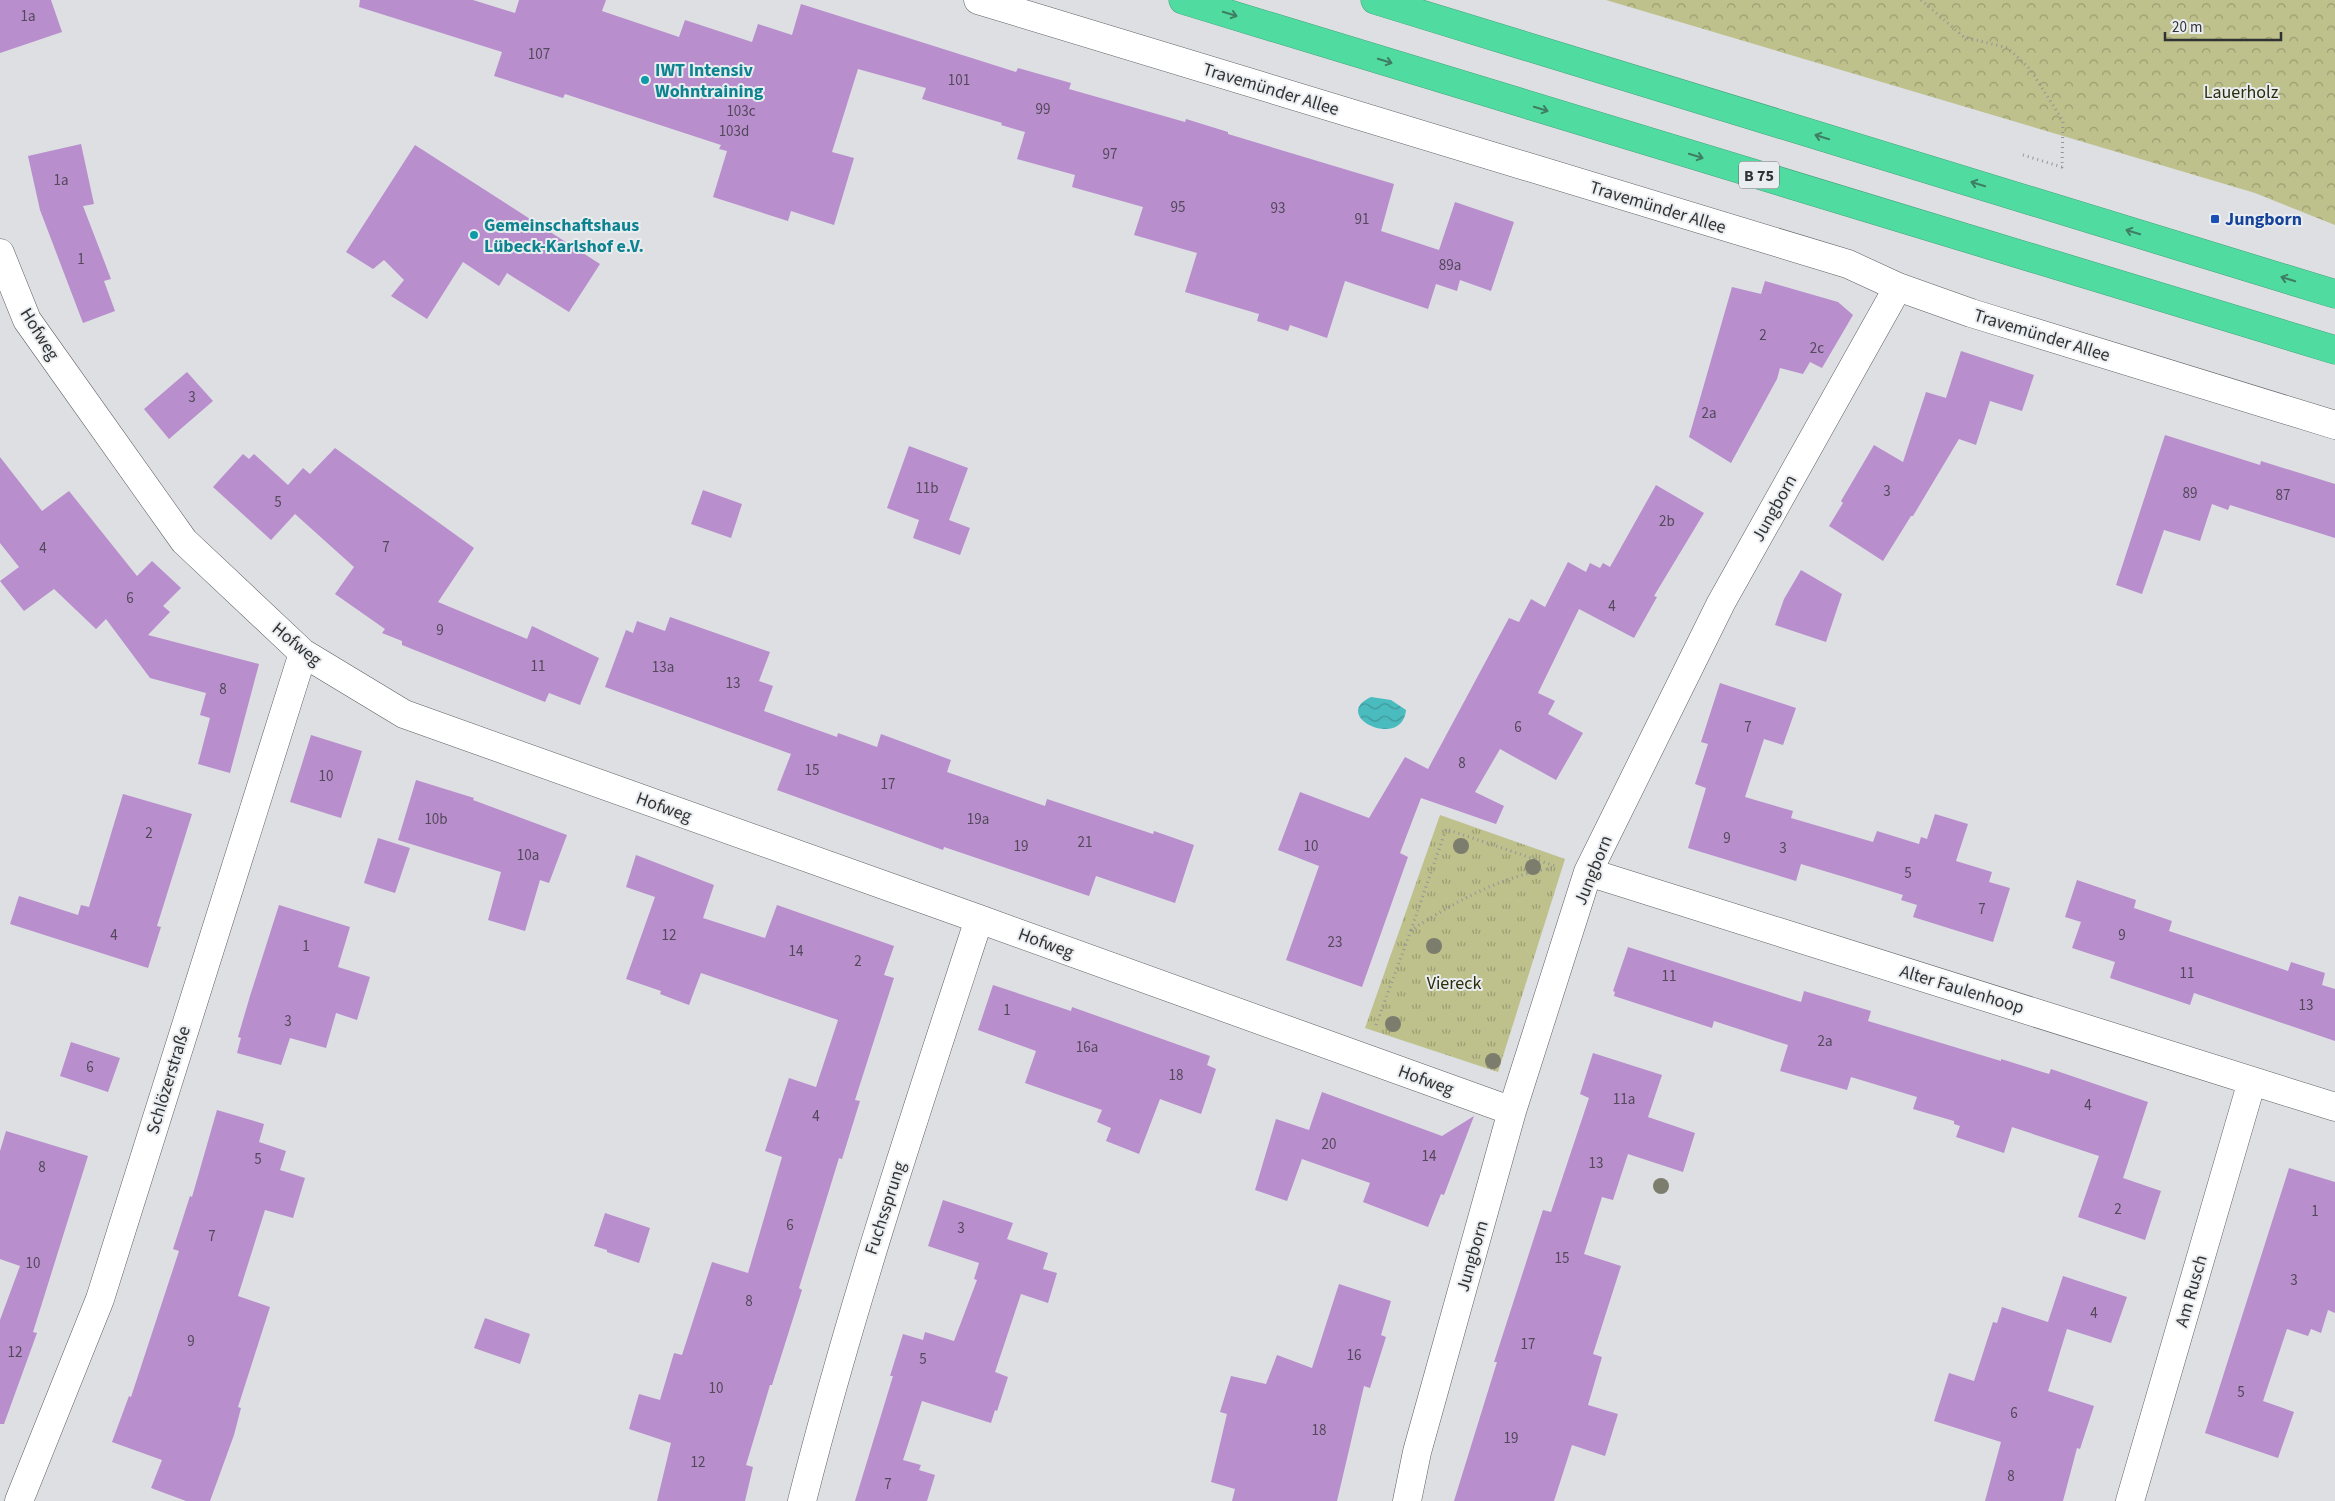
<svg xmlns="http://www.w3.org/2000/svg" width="2335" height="1501" font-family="'Source Sans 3',sans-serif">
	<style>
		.grass { fill: url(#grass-tufts) }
		.forest { fill: url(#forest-crowns) }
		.water { fill: url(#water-waves) }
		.building { fill: #b88ecd }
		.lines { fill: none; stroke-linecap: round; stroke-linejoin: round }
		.street-casing { stroke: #5d5f62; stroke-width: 29 }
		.highway-casing { stroke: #45a07a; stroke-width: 29 }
		.path { stroke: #939598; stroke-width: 3; stroke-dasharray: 1 4; stroke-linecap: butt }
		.street { stroke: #fff; stroke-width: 28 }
		.highway { stroke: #50dca0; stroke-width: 28 }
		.tree { fill: #7c7d6c }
		.oneway { stroke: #3f7e64 }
		.culture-dot { fill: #0f9aa8; stroke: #eaedf0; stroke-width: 2 }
		.transit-dot { fill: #1a4fb4; stroke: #eaedf0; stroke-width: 2 }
		.labels { text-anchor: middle; stroke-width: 4; stroke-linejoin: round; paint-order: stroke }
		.number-label { font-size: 15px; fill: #53495a }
		.shield { fill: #eaedf0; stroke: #686a6c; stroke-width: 1 }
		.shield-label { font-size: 16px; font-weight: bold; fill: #313233 }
		.culture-label { font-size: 18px; font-weight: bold; fill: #0d838f; stroke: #eaedf0; text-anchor: start }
		.street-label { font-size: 18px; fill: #313233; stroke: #eaedf0 }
		.park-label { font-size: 18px; fill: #2c2d0a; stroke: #eaedf0 }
		.transit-label { font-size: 18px; font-weight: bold; fill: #164399; stroke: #eaedf0; text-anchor: start }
	</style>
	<defs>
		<pattern id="grass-tufts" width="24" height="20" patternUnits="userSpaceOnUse" patternTransform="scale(1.25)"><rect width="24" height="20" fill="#bec18b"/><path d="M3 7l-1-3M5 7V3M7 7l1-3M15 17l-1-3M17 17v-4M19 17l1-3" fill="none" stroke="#9b9d72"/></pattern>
		<pattern id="forest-crowns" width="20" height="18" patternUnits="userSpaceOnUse" patternTransform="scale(1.25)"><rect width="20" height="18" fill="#bec18b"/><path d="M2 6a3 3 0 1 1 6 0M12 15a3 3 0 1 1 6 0" fill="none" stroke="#9b9d72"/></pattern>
		<pattern id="water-waves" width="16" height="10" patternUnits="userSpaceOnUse" patternTransform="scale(1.25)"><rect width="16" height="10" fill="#4abbbe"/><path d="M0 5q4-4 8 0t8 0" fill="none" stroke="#3e999b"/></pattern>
	</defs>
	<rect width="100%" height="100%" fill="#dddfe3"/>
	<path class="grass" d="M1440 815 1565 859 1498 1072 1365 1028Z"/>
	<path class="forest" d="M1606 0H2335V225L2255 193Z"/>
	<path class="water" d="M1371 697 1391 700 1406 710C1402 751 1329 716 1371 697Z"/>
	<path class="building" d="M0 0H51L62 32 0 53Z
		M360 0H473L515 13 519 0H606L602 11 679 37 685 20 752 42 758 24 792 35 801 4 1016 72 1018 68 1071 83 1069 89 1185 122 1186 119 1228 132V134L1394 184 1381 231 1439 250 1455 202 1514 222 1491 291 1460 280 1457 291 1436 284 1428 309 1345 281 1327 338 1290 325 1288 331 1257 321 1259 314 1185 292 1197 253 1134 235 1143 207 1072 187 1075 175 1017 159 1025 132 1001 125 1002 123 922 99 926 88 858 69 832 152 854 158 834 225 791 211 788 221 713 197 727 151 719 149 721 145 565 94 563 98 494 76 502 52 359 7Z
		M81 144 94 204 83 206 111 279 104 281 115 311 83 323 40 210 28 156Z
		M415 145 600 264 569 312 507 273 499 286 463 262 427 319 391 296 404 280 384 260 373 269 346 252Z
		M1765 281 1838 302 1853 315 1822 368 1810 362 1803 374 1780 368 1777 379 1731 463 1689 437 1732 287 1761 294Z
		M1961 351 2034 375 2022 411 1990 401 1976 445 1959 439 1913 516H1911L1883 561 1829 526 1843 503 1841 501 1874 445 1903 462 1926 392 1946 398Z
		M187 372 213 401 169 439 144 409Z
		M2165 435 2260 465 2261 461 2335 484V538L2230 505 2228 510 2212 504 2200 541 2164 530 2142 594 2116 585Z
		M909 446 968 468 949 520 970 528 960 555 913 538 919 520 887 508Z
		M335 448 474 548 438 602 527 639 532 626 599 658 580 705 549 693 545 702 402 645V641L382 633 385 629 335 594 354 567 295 514 271 540 213 487 243 454 249 459 254 454 288 485 303 468 310 474Z
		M0 457 42 511 69 491 137 576 152 561 181 588 163 606 170 612 148 635 259 664 230 773 198 764 210 718 200 715 206 693 150 678 106 619 96 629 54 589 24 611 0 581 19 567 0 543Z
		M1656 485 1704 513 1654 596 1657 597 1634 638 1579 609 1538 693 1555 701 1548 714 1583 733 1556 780 1500 749 1475 792 1504 806 1496 824 1421 798 1400 853 1408 857 1362 987 1286 960 1319 866 1278 850 1300 792 1369 818 1405 757 1428 769 1509 618 1519 622 1531 599 1545 607 1568 562 1586 572 1590 563 1600 568 1603 563 1610 567Z
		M703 490 742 504 731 538 691 524Z
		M1801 570 1842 594 1826 642 1775 625 1784 599Z
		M670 617 770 652 759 681 773 686 764 711 837 737 838 733 877 747 881 734 951 760 947 772 1045 806 1047 799 1153 834 1154 831 1194 845 1175 903 1096 876 1089 896 944 847 943 850 777 790 791 754 605 687 626 630 633 633 637 621 665 631Z
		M1720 683 1796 708 1783 745 1764 739 1745 797 1793 811 1791 818 1873 842 1877 831 1919 844 1921 837 1927 839 1935 814 1968 824 1956 861 1992 872 1989 882 2010 888 1993 942 1913 917 1917 905 1901 900 1903 895 1861 882 1801 864 1796 881 1688 848 1706 788 1695 784 1708 744 1701 742Z
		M311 735 362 751 341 818 290 802Z
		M416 780 474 798 473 800 567 835 549 883 540 880 525 931 488 920 501 872 398 840Z
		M123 794 192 814 157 926 161 927 148 968 10 924 19 896 78 915 81 905 89 907Z
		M378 838 410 848 395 893 364 883Z
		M636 855 714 885 703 918 765 938 777 905 894 946 884 975 894 978 855 1100 860 1101 842 1159 839 1158 799 1288 802 1290 772 1385H770L746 1465 753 1467 745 1501H657L671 1443 629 1429 639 1394 660 1400 674 1353 682 1355 712 1262 748 1273 782 1157 765 1151 789 1078 816 1087 838 1020 701 973 689 1005 660 994 661 991 626 979 655 897 626 887Z
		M2077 880 2136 900 2134 908 2172 921 2169 931 2288 971 2291 962 2325 973 2322 985 2335 989V1041L2194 993 2190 1005 2110 978 2115 962 2072 948 2081 922 2065 917Z
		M279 905 350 927 338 967 370 977 357 1020 336 1013 326 1048 290 1038 281 1065 237 1053 241 1038 238 1037 250 996Z
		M1628 947 1801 1002 1804 991 1871 1011 1868 1021 2001 1061V1059L2049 1074 2051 1069 2148 1102 2123 1178 2161 1191 2145 1240 2078 1217 2099 1156 2012 1127 2004 1153 1956 1137 1960 1126 1954 1124V1121L1913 1109 1917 1097 1851 1077 1847 1090 1780 1071 1788 1045 1714 1021 1712 1028 1614 996 1615 992 1613 991Z
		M993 985 1071 1011 1072 1007 1210 1056 1207 1065 1216 1069 1201 1114 1160 1099 1139 1154 1106 1141 1111 1128 1097 1122 1102 1110 1025 1083 1036 1051 978 1030Z
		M71 1042 120 1058 108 1092 60 1076Z
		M1593 1053 1662 1075 1648 1117 1695 1133 1683 1172 1628 1154 1613 1200 1602 1197 1584 1254 1621 1266 1593 1354 1602 1357 1588 1405 1618 1414 1605 1456 1572 1445 1554 1501H1454L1497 1362H1494L1543 1210 1551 1212 1589 1098 1580 1094Z
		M1322 1092 1442 1136 1474 1116 1444 1195 1441 1194 1428 1227 1363 1202 1370 1183 1302 1159 1287 1201 1255 1190 1276 1119 1309 1130Z
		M217 1110 264 1124 259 1142 286 1151 280 1170 305 1178 293 1218 265 1210 238 1296 270 1307 238 1407 241 1408 234 1435 210 1501H186L151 1488 162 1460 112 1442 129 1396 131 1397 179 1251 173 1249 190 1196 192 1197Z
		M6 1131 88 1156 33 1332 37 1333 4 1424H0V1320L20 1266 0 1259V1151Z
		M2289 1168 2335 1182V1313L2328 1310 2321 1333 2311 1329 2308 1336 2287 1329 2263 1401 2294 1412 2278 1458 2205 1433Z
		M943 1200 1013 1223 1007 1239 1048 1253 1043 1269 1057 1273 1048 1303 1021 1294 995 1372 1008 1377 997 1411 995 1410 991 1423 922 1401 903 1460 921 1465 919 1470 935 1475 927 1501H855L893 1376H890L903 1334 923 1340 925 1332 954 1341 977 1280 974 1279 979 1263 928 1246Z
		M605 1213 650 1228 639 1263 607 1252V1250L594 1246Z
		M2063 1276 2127 1297 2111 1343 2061 1327 2067 1329 2048 1391 2094 1406 2080 1449 2077 1448 2063 1501H1985L2001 1442 1934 1421 1949 1373 1974 1381 1993 1322 1997 1323 2002 1307 2048 1322Z
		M1339 1284 1391 1301 1381 1335 1386 1337 1370 1388 1364 1386 1337 1501H1232L1235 1489 1211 1482 1227 1414 1220 1412 1231 1376 1266 1384 1277 1355 1312 1368Z
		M485 1318 530 1334 520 1364 474 1348Z"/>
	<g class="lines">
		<defs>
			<path id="street" d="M978 0 1848 264 1898 287 1971 313 2335 425
				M0 253 27 320 184 541 303 653 404 714 979 919 1512 1111
				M1588 872 2335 1107
				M19 1501 100 1299 303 653
				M802 1501C852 1304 916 1112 979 919
				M1407 1501 1417 1452 1512 1111 1588 872 1721 603 1898 287
				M2130 1501 2252 1081"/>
			<path id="highway" d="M1183 0 2335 350
				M1375 0 2335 294"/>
		</defs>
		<use href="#street" class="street-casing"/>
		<use href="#highway" class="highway-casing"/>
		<path class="path" d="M1921 0 1964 37 2008 48 2030 69 2063 121 2062 167 2023 155
			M1411 930 1446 829 1555 866
			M1376 1025 1411 930C1455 902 1501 876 1554 868"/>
		<use href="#street" class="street"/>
		<use href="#highway" class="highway"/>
	</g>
	<g class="tree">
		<circle cx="1461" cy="846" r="8"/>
		<circle cx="1533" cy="867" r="8"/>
		<circle cx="1434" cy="946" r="8"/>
		<circle cx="1393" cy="1024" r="8"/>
		<circle cx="1493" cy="1061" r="8"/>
		<circle cx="1661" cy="1186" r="8"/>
	</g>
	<defs><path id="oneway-shaft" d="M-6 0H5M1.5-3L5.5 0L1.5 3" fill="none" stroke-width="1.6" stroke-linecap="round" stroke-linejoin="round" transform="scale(1.25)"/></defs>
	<g class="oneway">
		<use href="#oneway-shaft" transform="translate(1230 14) rotate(17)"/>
		<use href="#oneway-shaft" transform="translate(1385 61) rotate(17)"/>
		<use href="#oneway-shaft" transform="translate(1541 109) rotate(17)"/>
		<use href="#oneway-shaft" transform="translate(1822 137) rotate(-163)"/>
		<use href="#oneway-shaft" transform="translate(1696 156) rotate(17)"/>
		<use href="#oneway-shaft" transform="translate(1978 184) rotate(-163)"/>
		<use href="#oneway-shaft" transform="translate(2133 232) rotate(-163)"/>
		<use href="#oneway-shaft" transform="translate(2288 279) rotate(-163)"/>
	</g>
	<g class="culture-dot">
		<circle cx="645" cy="80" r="5"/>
		<circle cx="474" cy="235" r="5"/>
	</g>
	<rect class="transit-dot" x="2210" y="214" width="10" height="10" rx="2.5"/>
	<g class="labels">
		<g class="number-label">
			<text x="28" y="21">1a</text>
			<text x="539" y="59">107</text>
			<text x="959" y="85">101</text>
			<text x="1043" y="114">99</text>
			<text x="741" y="116">103c</text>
			<text x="734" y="136">103d</text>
			<text x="1110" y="159">97</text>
			<text x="61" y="185">1a</text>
			<text x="1178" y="212">95</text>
			<text x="1278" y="213">93</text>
			<text x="1362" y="224">91</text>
			<text x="81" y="264">1</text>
			<text x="1450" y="270">89a</text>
			<text x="1763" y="340">2</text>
			<text x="1817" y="353">2c</text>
			<text x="192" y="402">3</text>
			<text x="1709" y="418">2a</text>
			<text x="927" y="493">11b</text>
			<text x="1887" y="496">3</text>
			<text x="2190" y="498">89</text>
			<text x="2283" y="500">87</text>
			<text x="278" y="507">5</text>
			<text x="1667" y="526">2b</text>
			<text x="386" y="552">7</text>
			<text x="43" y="553">4</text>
			<text x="130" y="603">6</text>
			<text x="1612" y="611">4</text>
			<text x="440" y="635">9</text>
			<text x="538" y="671">11</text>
			<text x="663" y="672">13a</text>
			<text x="733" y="688">13</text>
			<text x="223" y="694">8</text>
			<text x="1518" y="732">6</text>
			<text x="1748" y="732">7</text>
			<text x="1462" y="768">8</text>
			<text x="812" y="775">15</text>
			<text x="326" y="781">10</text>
			<text x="888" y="789">17</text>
			<text x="436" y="824">10b</text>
			<text x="978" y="824">19a</text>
			<text x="149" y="838">2</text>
			<text x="1727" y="843">9</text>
			<text x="1085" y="847">21</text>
			<text x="1021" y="851">19</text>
			<text x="1311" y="851">10</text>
			<text x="1783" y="853">3</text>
			<text x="528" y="860">10a</text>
			<text x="1908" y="878">5</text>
			<text x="1982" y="914">7</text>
			<text x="114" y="940">4</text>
			<text x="669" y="940">12</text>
			<text x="2122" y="940">9</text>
			<text x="1335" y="947">23</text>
			<text x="306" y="951">1</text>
			<text x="796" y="956">14</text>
			<text x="858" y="966">2</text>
			<text x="2187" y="978">11</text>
			<text x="1669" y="981">11</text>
			<text x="2306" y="1010">13</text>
			<text x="1007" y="1015">1</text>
			<text x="288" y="1026">3</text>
			<text x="1825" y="1046">2a</text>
			<text x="1087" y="1052">16a</text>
			<text x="90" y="1072">6</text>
			<text x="1176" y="1080">18</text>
			<text x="1624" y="1104">11a</text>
			<text x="2088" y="1110">4</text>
			<text x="816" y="1121">4</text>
			<text x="1329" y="1149">20</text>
			<text x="1429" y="1161">14</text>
			<text x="258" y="1164">5</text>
			<text x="1596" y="1168">13</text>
			<text x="42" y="1172">8</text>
			<text x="2118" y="1214">2</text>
			<text x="2315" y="1216">1</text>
			<text x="790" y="1230">6</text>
			<text x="961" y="1233">3</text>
			<text x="212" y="1241">7</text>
			<text x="1562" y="1263">15</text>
			<text x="33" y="1268">10</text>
			<text x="2294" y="1285">3</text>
			<text x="749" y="1306">8</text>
			<text x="2094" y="1318">4</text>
			<text x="191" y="1346">9</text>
			<text x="1528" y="1349">17</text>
			<text x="15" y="1357">12</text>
			<text x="1354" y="1360">16</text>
			<text x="923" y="1364">5</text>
			<text x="716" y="1393">10</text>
			<text x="2241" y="1397">5</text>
			<text x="2014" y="1418">6</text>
			<text x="1319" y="1435">18</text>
			<text x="1511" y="1443">19</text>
			<text x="698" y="1467">12</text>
			<text x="2011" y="1481">8</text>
			<text x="888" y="1489">7</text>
		</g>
		<rect class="shield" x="1739" y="161.5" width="40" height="27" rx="4"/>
		<g class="shield-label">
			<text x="1759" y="181">B 75</text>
		</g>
		<g class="culture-label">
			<text x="655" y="76">IWT Intensiv<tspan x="655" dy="21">Wohntraining</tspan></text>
			<text x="484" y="231">Gemeinschaftshaus<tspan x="484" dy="21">Lübeck-Karlshof e.V.</tspan></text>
		</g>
		<g class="street-label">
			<text transform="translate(1271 89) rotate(17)" y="6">Travemünder Allee</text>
			<text transform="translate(1658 207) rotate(17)" y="6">Travemünder Allee</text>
			<text transform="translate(40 334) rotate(58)" y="6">Hofweg</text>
			<text transform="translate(2042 335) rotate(17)" y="6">Travemünder Allee</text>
			<text transform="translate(1774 508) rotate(-61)" y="6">Jungborn</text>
			<text transform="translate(297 644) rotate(39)" y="6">Hofweg</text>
			<text transform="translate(664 807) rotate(20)" y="6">Hofweg</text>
			<text transform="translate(1593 870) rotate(-68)" y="6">Jungborn</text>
			<text transform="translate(1046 943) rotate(20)" y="6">Hofweg</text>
			<text transform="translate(1962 989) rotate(17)" y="6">Alter Faulenhoop</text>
			<text transform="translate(168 1080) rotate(-73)" y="6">Schlözerstraße</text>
			<text transform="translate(1426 1080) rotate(20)" y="6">Hofweg</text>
			<text transform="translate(885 1208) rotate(-72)" y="6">Fuchssprung</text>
			<text transform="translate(1472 1256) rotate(-74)" y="6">Jungborn</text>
			<text transform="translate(2191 1291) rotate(-74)" y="6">Am Rusch</text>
		</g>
		<g class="park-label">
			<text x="2241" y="98">Lauerholz</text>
			<text x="1454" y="989">Viereck</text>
		</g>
		<g class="transit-label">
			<text x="2225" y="225">Jungborn</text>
		</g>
	</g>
	<path d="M2165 32v8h116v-8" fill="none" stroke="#313233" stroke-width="2.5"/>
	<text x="2172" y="32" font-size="15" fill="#313233" stroke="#eaedf0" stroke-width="4" paint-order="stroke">20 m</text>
</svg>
